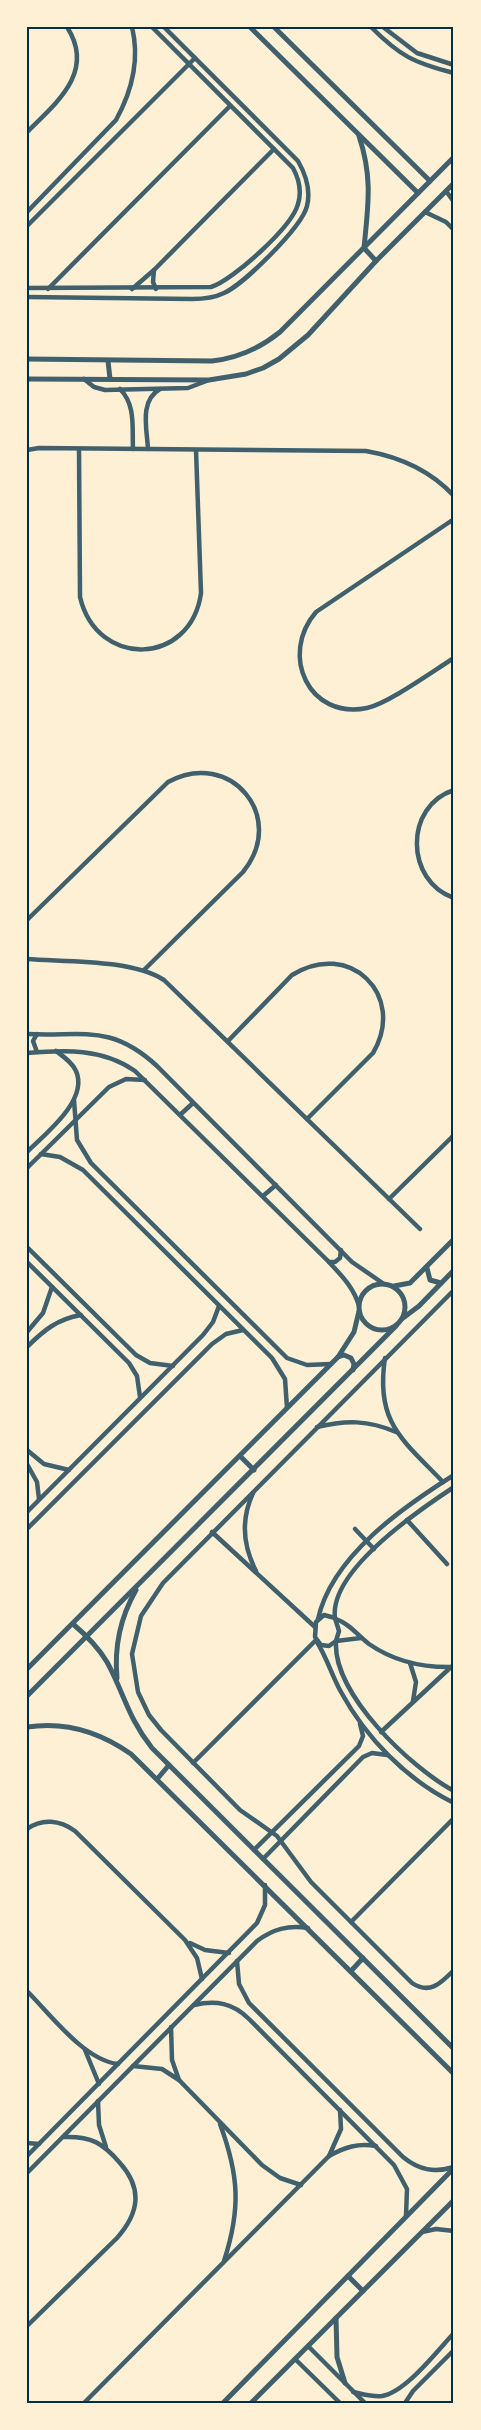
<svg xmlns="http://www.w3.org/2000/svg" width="481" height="2430" viewBox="0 0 481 2430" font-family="Mulish,sans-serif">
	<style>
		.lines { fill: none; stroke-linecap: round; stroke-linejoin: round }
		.minor { stroke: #3f606c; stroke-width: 4.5 }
		.tertiary { stroke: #3f606c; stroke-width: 5 }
		.neatline { fill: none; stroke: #003049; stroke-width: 2 }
	</style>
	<rect width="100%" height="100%" fill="#fdf0d5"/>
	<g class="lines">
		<!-- minor -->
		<g class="minor">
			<path d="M371 27C400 56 414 63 454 73"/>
			<path d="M383 27 417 53 454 65"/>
			<path d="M27 132C56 103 96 72 67 27"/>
			<path d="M446 191 454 202"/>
			<path d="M27 212 116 120C132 91 140 60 132 27"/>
			<path d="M425 212 446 222 454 230"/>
			<path d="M27 226 195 58"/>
			<path d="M154 270 153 282 156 289"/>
			<path d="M27 288 211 287C233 280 292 227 298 204 302 191 299 179 293 168L152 27"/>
			<path d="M48 289 230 106"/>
			<path d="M132 289 154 270 274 149"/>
			<path d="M27 297 192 299C203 299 214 298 224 293 244 284 302 227 307 206 311 190 306 175 298 161L164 27"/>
			<path d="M84 379 94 387 105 390 188 388 209 380"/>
			<path d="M120 389C136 405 132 428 133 449"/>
			<path d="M79 449 80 597C97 669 191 666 201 593L196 450"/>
			<path d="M148 449C147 429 139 401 160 389"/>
			<path d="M27 450 39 448 366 451C400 457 431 471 454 496"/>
			<path d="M454 519 316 612C279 655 309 720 367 708 389 703 433 671 454 658"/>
			<path d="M454 790C404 806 405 881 454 898"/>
			<path d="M27 920 168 782C230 748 288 817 243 872L144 970"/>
			<path d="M27 959C66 962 131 959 164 980L420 1229"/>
			<path d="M27 1034C83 1037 110 1023 157 1066L352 1262 384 1284"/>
			<path d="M228 1041 292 975C349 939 407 995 373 1053L307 1119"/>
			<path d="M37 1052 33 1041 37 1034"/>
			<path d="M27 1053C65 1050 102 1048 135 1071L329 1262C342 1276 354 1288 359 1306"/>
			<path d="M74 1100 77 1140 91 1163 287 1358 307 1365 331 1364"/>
			<path d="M181 1114 193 1103"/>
			<path d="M27 1152C45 1134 89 1100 76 1071 73 1063 64 1057 56 1051"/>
			<path d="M41 1154 60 1157 83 1170 272 1358 285 1379 287 1408"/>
			<path d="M27 1168 109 1087 126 1079 145 1080"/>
			<path d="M263 1196 276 1185"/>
			<path d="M389 1199 454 1135"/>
			<path d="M27 1247 136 1355 150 1363 173 1366"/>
			<path d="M27 1262 129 1363 137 1376 140 1397"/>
			<path d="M329 1262H335L340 1258 341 1250"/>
			<path d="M454 1290 163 1583 141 1616 132 1654 138 1692 149 1715 161 1730 240 1810 277 1836 311 1882 412 1983C430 1995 441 1983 454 1970"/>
			<path d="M27 1332 43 1313 52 1287"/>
			<path d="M27 1347C43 1331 57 1319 81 1315"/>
			<path d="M385 1358C375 1423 403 1440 443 1482"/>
			<path d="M317 1427C346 1420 368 1420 396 1432"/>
			<path d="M27 1450 44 1464 69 1470"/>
			<path d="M27 1464 37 1482 39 1499"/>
			<path d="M253 1493C241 1519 243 1546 256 1571"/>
			<path d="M27 1512 203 1335 213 1322 219 1306"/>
			<path d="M407 1520 447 1564"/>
			<path d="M27 1529 212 1344 226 1334 243 1330"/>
			<path d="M355 1529 374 1549"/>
			<path d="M212 1532 315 1627"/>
			<path d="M324 1615 335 1618 339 1631 336 1641 329 1646 321 1645 315 1637 316 1622Z"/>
			<path d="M335 1618C329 1571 419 1510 454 1487"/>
			<path d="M318 1619C332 1556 403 1507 454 1475"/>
			<path d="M336 1619C350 1624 357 1635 369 1644 395 1662 423 1668 454 1667"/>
			<path d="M336 1641 361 1638"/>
			<path d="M317 1642C327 1658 332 1676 341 1692 366 1738 407 1780 454 1803"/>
			<path d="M336 1642C333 1694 411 1768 454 1791"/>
			<path d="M410 1663 416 1682 413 1701"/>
			<path d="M381 1732 451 1667"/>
			<path d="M193 1763 316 1640"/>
			<path d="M27 1829C42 1818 60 1820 75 1831L185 1940 197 1958 202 1979"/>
			<path d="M254 1850 359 1746 363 1736 360 1724"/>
			<path d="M263 1859 363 1757 372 1753 387 1755"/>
			<path d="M351 1922 454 1818"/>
			<path d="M190 1943 205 1950 229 1953"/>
			<path d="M237 1961 239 1984 249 2003 403 2157C419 2170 434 2173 454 2167"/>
			<path d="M27 1991C51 2015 84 2060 118 2064"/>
			<path d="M194 2005C216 2000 233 2003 249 2019L394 2165 407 2189 406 2216"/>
			<path d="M171 2027 172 2060 179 2080"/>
			<path d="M85 2050 99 2084"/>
			<path d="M133 2066 162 2069 179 2080 262 2165 280 2178 301 2185"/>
			<path d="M98 2101 99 2125 106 2147"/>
			<path d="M220 2124C239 2175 241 2209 224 2261"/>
			<path d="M27 2143 39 2144"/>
			<path d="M27 2156 257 1923 265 1905V1885"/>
			<path d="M329 2156 341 2129 340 2110"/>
			<path d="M27 2173 257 1941C273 1929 288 1925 308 1928"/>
			<path d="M422 2232 436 2229 454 2231"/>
			<path d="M27 2326 117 2238C139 2213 143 2189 120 2163 103 2143 91 2136 64 2137"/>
			<path d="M308 2346 365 2403"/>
			<path d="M295 2359 340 2403"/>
			<path d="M353 2392C363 2394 372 2397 382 2396 406 2392 437 2351 454 2333"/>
			<path d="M84 2403 329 2156C345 2147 358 2143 376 2146"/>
			<path d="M405 2403 413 2391 454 2350"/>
		</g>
		<!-- tertiary -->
		<g class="tertiary">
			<path d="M250 27 418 193"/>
			<path d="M274 27 430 181"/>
			<path d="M359 136C373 178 368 206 364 248L376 261"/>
			<path d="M27 359 212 361C238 358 259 349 280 332L454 157"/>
			<path d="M108 361 110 379"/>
			<path d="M27 379 209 380 246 374 263 368 279 359 308 335 376 261 454 183"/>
			<path d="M427 1268 430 1280 441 1283"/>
			<circle cx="382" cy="1307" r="23"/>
			<path d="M394 1286 410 1283 454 1239"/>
			<path d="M403 1318 419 1306 454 1270"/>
			<path d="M338 1357 344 1355 351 1358 354 1364 353 1370"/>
			<path d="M240 1456 254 1470"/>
			<path d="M73 1624C86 1635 98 1647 107 1662 124 1693 128 1718 152 1748L454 2049"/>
			<path d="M27 1669 338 1357 354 1332 359 1311"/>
			<path d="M117 1678C114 1646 120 1618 136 1590"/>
			<path d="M27 1696 396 1326"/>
			<path d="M27 1727C66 1721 100 1732 131 1754L454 2074"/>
			<path d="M158 1778 169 1765"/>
			<path d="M351 1971 363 1958"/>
			<path d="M348 2276 363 2291"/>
			<path d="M336 2318 337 2357 345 2383"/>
			<path d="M223 2403 454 2168"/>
			<path d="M251 2403 454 2200"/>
		</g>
	</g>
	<!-- border -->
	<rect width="481" height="2430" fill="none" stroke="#fdf0d5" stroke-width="57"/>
	<rect x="28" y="28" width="424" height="2374" class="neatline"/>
</svg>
